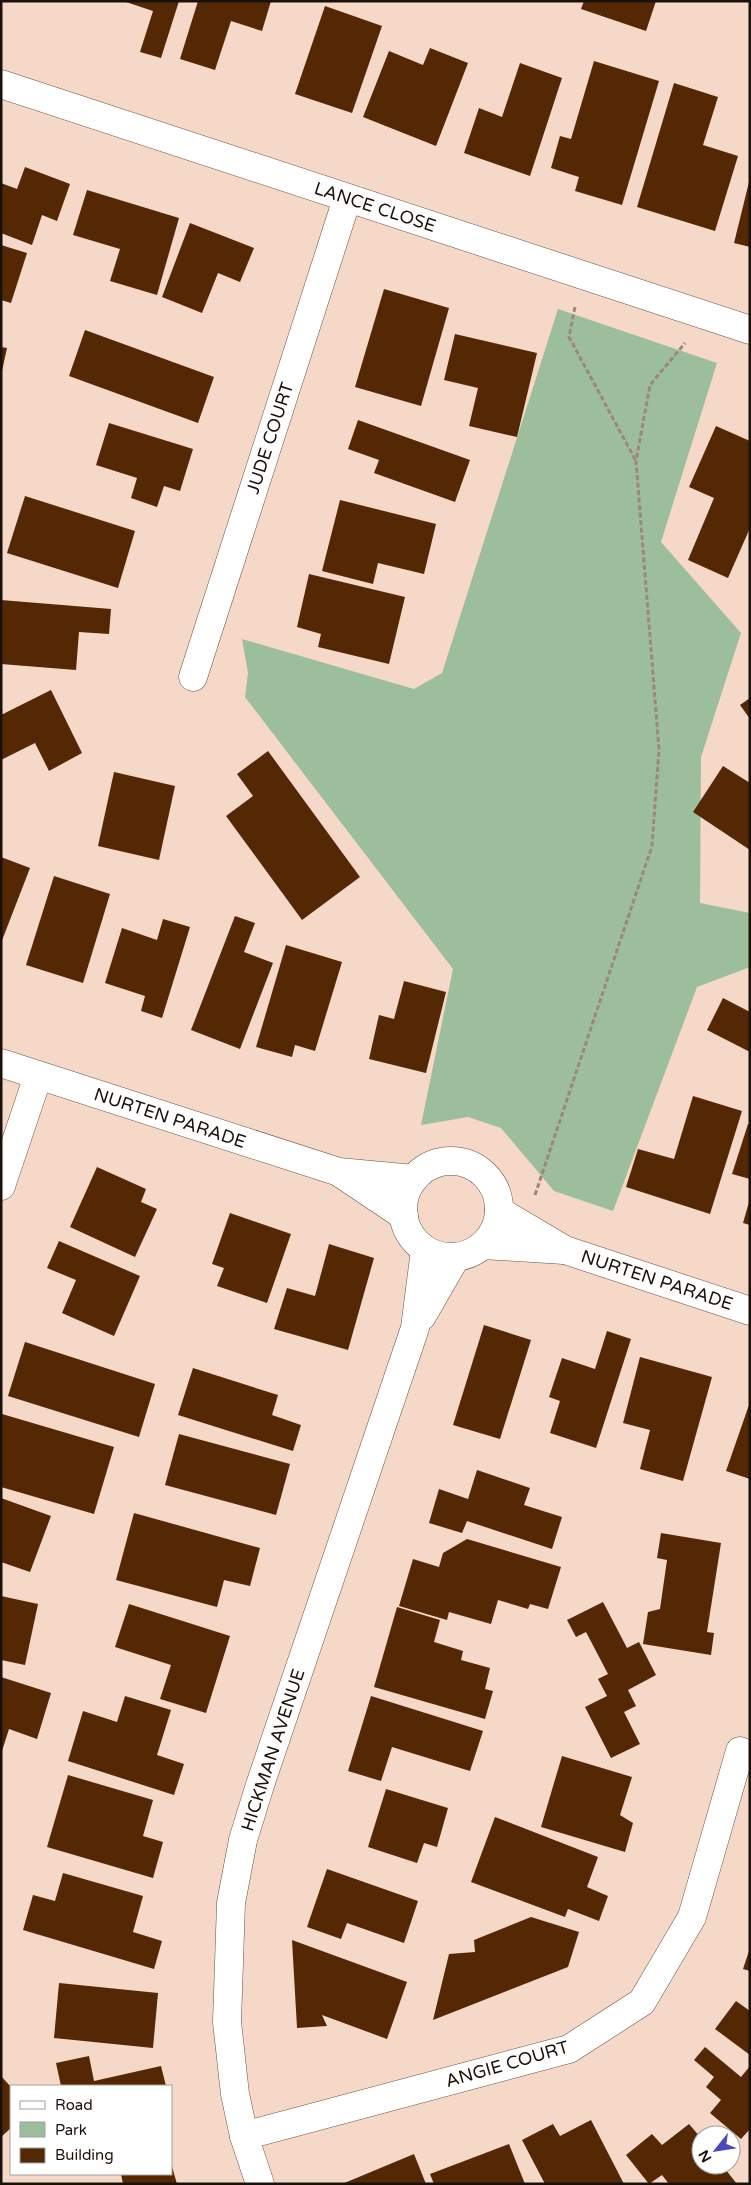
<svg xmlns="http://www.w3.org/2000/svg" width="751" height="2185" viewBox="0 0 751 2185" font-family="'Varela Round',sans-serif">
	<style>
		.green { fill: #9dbe9c }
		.building { fill: #552805 }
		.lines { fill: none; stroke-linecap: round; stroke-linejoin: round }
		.minor-casing { stroke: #695142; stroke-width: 29 }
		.tertiary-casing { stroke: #695142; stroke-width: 29 }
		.path { stroke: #9c877a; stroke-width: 3; stroke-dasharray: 5 2.5; stroke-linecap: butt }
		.minor { stroke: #fff; stroke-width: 28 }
		.tertiary { stroke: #fff; stroke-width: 28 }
		.labels { text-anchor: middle; stroke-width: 5; stroke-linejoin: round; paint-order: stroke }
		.street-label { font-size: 18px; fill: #1b110b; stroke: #fff }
	</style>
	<rect width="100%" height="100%" fill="#f5d8c7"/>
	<!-- green -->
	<path class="green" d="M558 309 717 363 661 542 741 633 701 757 700 903 750 913V967L697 987 613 1211 554 1191 501 1128 468 1117 421 1125 453 969 245 697 248 673 242 639 414 689 442 673Z"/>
	<!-- building -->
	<g class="building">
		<path d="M179 1 161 58 140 52 153 11 123 1Z"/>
		<path d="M198 1H271L262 31 231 21 215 70 180 59Z"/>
		<path d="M584 1H656L646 31 581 9Z"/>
		<path d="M325 6 382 26 352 113 295 94Z"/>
		<path d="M430 48 468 63 436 146 363 117 389 51 423 65Z"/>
		<path d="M594 61 659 81 622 205 575 191 579 177 551 168 560 136 571 139Z"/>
		<path d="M520 63 562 78 530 176 464 153 479 108 502 117Z"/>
		<path d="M674 83 718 97 703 145 738 156 715 231 637 207Z"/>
		<path d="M25 167 70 184 57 221 42 215 32 245 1 233V183L17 189Z"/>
		<path d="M750 178V247L734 243Z"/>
		<path d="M87 190 179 218 157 295 110 281 120 249 73 235Z"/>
		<path d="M190 223 254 248 240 282 218 273 202 313 162 297Z"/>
		<path d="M1 245 27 253 11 303 1 300Z"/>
		<path d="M384 289 449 308 421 406 355 387Z"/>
		<path d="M85 330 214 377 198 423 69 376Z"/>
		<path d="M455 334 537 353 517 437 469 426 478 388 444 380Z"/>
		<path d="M1 347 7 348 2 371H1Z"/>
		<path d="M358 420 470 460 455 502 374 473 379 460 348 449Z"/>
		<path d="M109 423 193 449 180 491 164 486 157 507 131 498 137 478 96 465Z"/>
		<path d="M716 426 750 441V528L728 578 688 560 714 498 689 487Z"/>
		<path d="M25 496 135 531 118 588 7 553Z"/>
		<path d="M340 500 436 524 424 574 378 563 373 584 322 571Z"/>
		<path d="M309 574 405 597 389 664 318 647 321 634 297 627Z"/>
		<path d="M1 600 111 609 109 634 79 632 76 670 1 664Z"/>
		<path d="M51 690 82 753 49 771 35 743 1 760V715Z"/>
		<path d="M750 698V719L740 705Z"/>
		<path d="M268 751 360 877 302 920 226 816 253 796 237 774Z"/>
		<path d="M723 766 750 783V850L693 812Z"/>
		<path d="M114 772 175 786 159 860 98 846Z"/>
		<path d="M1 857 30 868 1 943Z"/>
		<path d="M54 876 110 894 83 983 26 965Z"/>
		<path d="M235 916 255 923 244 952 273 963 240 1049 191 1030Z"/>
		<path d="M163 919 190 927 162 1018 141 1011 145 996 105 983 122 928 157 940Z"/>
		<path d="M286 945 342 962 315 1051 295 1045 292 1057 256 1047Z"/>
		<path d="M404 981 446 992 426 1073 369 1059 379 1015 394 1019Z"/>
		<path d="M723 998 750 1012V1052L707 1030Z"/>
		<path d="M693 1096 742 1111 710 1214 626 1187 638 1149 674 1159Z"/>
		<path d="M748 1124 750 1125V1179L732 1174Z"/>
		<path d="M97 1167 146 1189 141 1202 157 1209 135 1257 70 1227Z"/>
		<path d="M749 1202H750V1225L743 1223Z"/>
		<path d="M230 1213 291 1234 267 1303 217 1286 224 1268 212 1264Z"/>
		<path d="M59 1241 140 1276 114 1336 62 1313 76 1280 47 1268Z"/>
		<path d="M329 1244 374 1258 348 1350 274 1329 287 1288 315 1296Z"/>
		<path d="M484 1325 531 1340 500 1439 453 1425Z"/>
		<path d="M607 1331 631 1339 596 1448 550 1433 560 1401 549 1397 562 1358 595 1369Z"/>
		<path d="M25 1342 155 1384 139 1437 8 1396Z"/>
		<path d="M640 1357 712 1377 683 1481 640 1469 650 1430 623 1423Z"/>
		<path d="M193 1368 278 1395 272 1415 301 1425 293 1451 178 1415Z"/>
		<path d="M750 1402V1479L726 1471Z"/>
		<path d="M2 1414 114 1447 94 1514 1 1487Z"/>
		<path d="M179 1434 290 1464 276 1515 165 1485Z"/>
		<path d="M477 1470 530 1488 524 1505 562 1517 552 1549 467 1521 462 1533 429 1523 439 1489 468 1499Z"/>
		<path d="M1 1498 51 1516 30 1572 1 1562Z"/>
		<path d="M134 1513 260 1548 250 1586 224 1580 217 1607 116 1580Z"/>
		<path d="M661 1533 721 1543 707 1632 714 1633 711 1655 643 1644 648 1612 660 1609 667 1560 657 1558Z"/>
		<path d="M467 1539 561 1567 548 1609 530 1604 528 1609 498 1600 491 1624 449 1612 447 1620 399 1606 413 1559 439 1567 443 1553Z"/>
		<path d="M1 1596 38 1604 25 1665 1 1660Z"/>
		<path d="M603 1602 627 1648 639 1642 656 1675 628 1690 636 1706 624 1712 640 1744 611 1758 585 1707 607 1696 598 1679 608 1674 586 1632 576 1637 567 1620Z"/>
		<path d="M129 1604 230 1636 206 1713 160 1699 171 1665 115 1647Z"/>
		<path d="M397 1607 440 1620 434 1642 463 1651 461 1660 490 1668 485 1689 493 1691 485 1719 374 1687Z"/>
		<path d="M1 1677 51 1693 37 1739 9 1729 2 1751Z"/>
		<path d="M125 1696 171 1710 157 1755 184 1764 174 1795 68 1761 83 1711 117 1722Z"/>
		<path d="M371 1696 483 1731 470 1771 392 1747 381 1781 348 1771Z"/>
		<path d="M562 1756 632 1777 620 1815 633 1823 625 1852 541 1827Z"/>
		<path d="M68 1775 153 1800 143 1836 163 1842 153 1878 47 1847Z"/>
		<path d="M386 1789 448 1808 437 1847 424 1843 417 1863 368 1847Z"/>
		<path d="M495 1817 598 1857 587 1887 608 1896 599 1921 568 1909 565 1917 471 1882Z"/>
		<path d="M327 1869 418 1901 404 1943 347 1923 341 1939 307 1927Z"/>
		<path d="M63 1873 143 1896 133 1932 162 1941 154 1969 23 1930 33 1895 55 1901Z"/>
		<path d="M531 1917 579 1932 568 1967 433 2020 449 1954 475 1952 474 1940Z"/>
		<path d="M292 1940 407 1982 387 2039 322 2015 327 2026 297 2028Z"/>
		<path d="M749 1951H750V1971L743 1969Z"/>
		<path d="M59 1983 158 1993 153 2048 54 2038Z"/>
		<path d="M736 2001 750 2011V2055L715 2029Z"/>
		<path d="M705 2047 741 2077 750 2066V2129L741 2139 710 2113 721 2100 706 2087 714 2077 694 2060Z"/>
		<path d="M89 2056 94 2081 161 2066 166 2086H61L56 2063Z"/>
		<path d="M1 2076 11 2087V2128L1 2137Z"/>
		<path d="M591 2120 624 2184H545L522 2140 553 2124 560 2136Z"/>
		<path d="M689 2124 701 2138V2165H722L737 2184H669L662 2175 649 2184 626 2155 652 2134 662 2145Z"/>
		<path d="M509 2144 525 2184H434L430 2174Z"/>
		<path d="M414 2154 426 2184H342Z"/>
		<path d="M171 2163 177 2184H123L121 2174H171Z"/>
	</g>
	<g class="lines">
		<defs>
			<g id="minor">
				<path d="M1 84 750 330"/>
				<path d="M193 677 347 199"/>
				<path d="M1 1186 38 1076"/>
				<path d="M422 1316 456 1257"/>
				<path d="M244 2136 569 2049 642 2002 692 1917 740 1751"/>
				<path d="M260 2184 244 2136 235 2094 227 2022 231 1903 243 1840 260 1785 415 1328 425 1250"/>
			</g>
			<g id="tertiary">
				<path d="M1 1063 339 1172 414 1179"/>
				<circle cx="451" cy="1209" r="48"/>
				<path d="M340 1173 404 1216"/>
				<path d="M499 1211 565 1250 750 1311"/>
				<path d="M483 1245 564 1250"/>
			</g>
		</defs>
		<!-- minor casing -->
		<use href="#minor" class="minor-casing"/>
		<!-- tertiary casing -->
		<use href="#tertiary" class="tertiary-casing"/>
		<!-- path -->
		<g class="path">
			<path d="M575 307 569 337 636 461"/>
			<path d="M535 1195 652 846 659 750 636 461 650 385 685 343"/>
		</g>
		<!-- minor -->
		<use href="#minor" class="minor"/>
		<!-- tertiary -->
		<use href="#tertiary" class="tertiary"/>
	</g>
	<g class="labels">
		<!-- street labels -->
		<g class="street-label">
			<text transform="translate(375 207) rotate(18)" y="6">LANCE CLOSE</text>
			<text transform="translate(270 438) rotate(-72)" y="6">JUDE COURT</text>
			<text transform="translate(170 1118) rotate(18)" y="6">NURTEN PARADE</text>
			<text transform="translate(657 1280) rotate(18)" y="6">NURTEN PARADE</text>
			<text transform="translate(273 1750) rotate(-72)" y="6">HICKMAN AVENUE</text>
			<text transform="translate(507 2064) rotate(-16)" y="6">ANGIE COURT</text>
		</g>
	</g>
	<!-- border -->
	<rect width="751" height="2185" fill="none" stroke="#1b110b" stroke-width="5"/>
	<!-- legend -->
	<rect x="10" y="2085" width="162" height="90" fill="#ffffff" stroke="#a4a09d"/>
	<rect x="20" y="2101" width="25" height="8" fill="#ffffff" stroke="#a4a09d"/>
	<text x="55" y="2110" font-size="15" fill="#1b110b">Road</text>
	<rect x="20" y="2122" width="25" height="15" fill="#9dbe9c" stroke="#a4a09d"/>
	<text x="55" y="2135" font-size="15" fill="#1b110b">Park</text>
	<rect x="20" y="2148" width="25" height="15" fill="#552805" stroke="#a4a09d"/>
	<text x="55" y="2160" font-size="15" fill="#1b110b">Building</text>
	<!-- north arrow -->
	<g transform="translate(716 2150) rotate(240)"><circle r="24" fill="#ffffff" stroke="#a4a09d"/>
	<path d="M0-4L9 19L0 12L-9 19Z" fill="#4949bf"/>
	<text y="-8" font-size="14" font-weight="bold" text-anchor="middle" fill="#1b110b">N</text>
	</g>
</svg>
